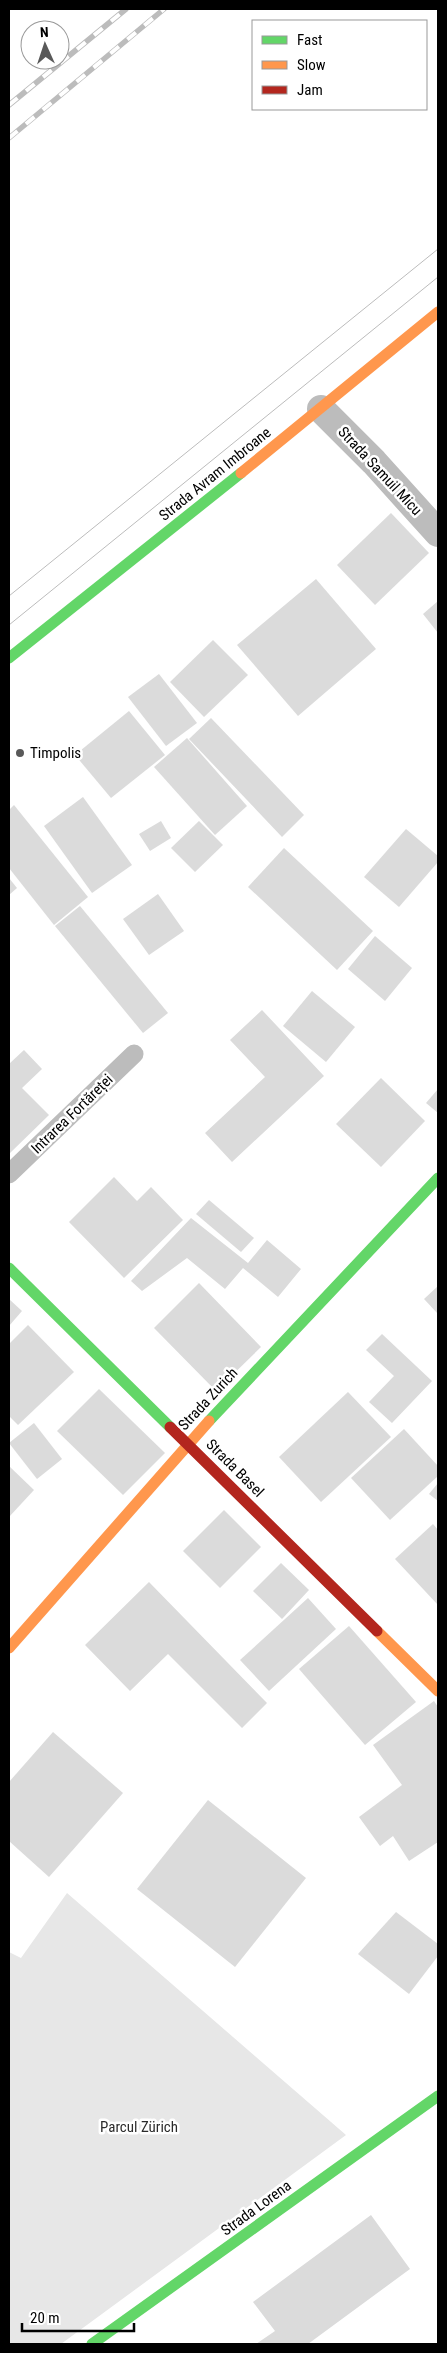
<svg xmlns="http://www.w3.org/2000/svg" width="447" height="2353" viewBox="0 0 447 2353" font-family="'Roboto Condensed',sans-serif">
	<style>
		.green { fill: #e7e7e7 }
		.building { fill: #dbdbdb }
		.lines { fill: none; stroke-linecap: round; stroke-linejoin: round }
		.lane { stroke: #bcbcbc; stroke-width: 19 }
		.street { stroke: #bcbcbc; stroke-width: 28 }
		.fast { stroke: #63d668; stroke-width: 11 }
		.slow { stroke: #ff974d; stroke-width: 11 }
		.jam { stroke: #b3261e; stroke-width: 11 }
		.tram { stroke: #bcbcbc; stroke-width: 1 }
		.rail-casing { stroke: #bcbcbc; stroke-width: 5.5 }
		.rail { stroke: #fff; stroke-width: 4; stroke-dasharray: 11; stroke-linecap: butt }
		.poi-dot { fill: #595959; stroke: #fff; stroke-width: 2 }
		.labels { text-anchor: middle; stroke-width: 5; stroke-linejoin: round; paint-order: stroke }
		.street-label { font-size: 15px; fill: #000; stroke: #fff }
		.poi-label { font-size: 15px; fill: #000; stroke: #fff; text-anchor: start }
		.park-label { font-size: 15px; fill: #2b2b2b; stroke: #fff }
	</style>
	<rect width="100%" height="100%" fill="#fff"/>
	<!-- green -->
	<path class="green" d="M67 1893 346 2135 61 2344H9V1952L21 1958Z"/>
	<!-- building -->
	<g class="building">
		<path d="M391 513 429 553 375 605 337 565Z"/>
		<path d="M316 579 376 649 298 716 237 645Z"/>
		<path d="M438 601V633L423 614Z"/>
		<path d="M213 640 248 675 204 717 170 682Z"/>
		<path d="M159 674 197 723 166 746 128 697Z"/>
		<path d="M129 711 165 755 111 798 75 755Z"/>
		<path d="M211 718 304 815 282 837 189 739Z"/>
		<path d="M187 738 247 806 215 835 154 767Z"/>
		<path d="M83 797 132 865 92 893 44 826Z"/>
		<path d="M14 805 88 897 54 925 9 868V810Z"/>
		<path d="M161 821 171 838 150 851 139 834Z"/>
		<path d="M199 821 223 845 195 872 171 848Z"/>
		<path d="M406 829 438 856V862L399 907 364 877Z"/>
		<path d="M284 848 373 931 337 970 248 887Z"/>
		<path d="M9 878 17 888 9 895Z"/>
		<path d="M158 894 184 931 149 955 123 919Z"/>
		<path d="M80 906 168 1013 143 1033 55 926Z"/>
		<path d="M375 936 412 968 385 1001 348 969Z"/>
		<path d="M312 991 355 1027 326 1062 283 1026Z"/>
		<path d="M262 1010 324 1076 232 1162 205 1133 265 1077 230 1040Z"/>
		<path d="M24 1050 42 1069 22 1088 49 1115 9 1154V1064Z"/>
		<path d="M381 1078 425 1121 381 1167 336 1124Z"/>
		<path d="M438 1089V1113L426 1103Z"/>
		<path d="M114 1177 137 1201 151 1187 183 1220 124 1278 69 1222Z"/>
		<path d="M209 1200 254 1238 241 1252 196 1214Z"/>
		<path d="M191 1218 248 1263 267 1240 301 1269 278 1297 243 1268 225 1289 187 1258 142 1291 131 1281Z"/>
		<path d="M199 1283 261 1347 216 1391 154 1328Z"/>
		<path d="M438 1286V1314L424 1299Z"/>
		<path d="M9 1299 22 1311 9 1326Z"/>
		<path d="M28 1325 74 1372 18 1425 9 1416V1344Z"/>
		<path d="M382 1334 432 1381 392 1423 369 1402 394 1376 366 1350Z"/>
		<path d="M99 1389 165 1453 123 1495 57 1431Z"/>
		<path d="M348 1392 391 1437 321 1502 279 1457Z"/>
		<path d="M34 1423 62 1459 37 1479 9 1443Z"/>
		<path d="M404 1429 438 1466V1476L390 1520 351 1478Z"/>
		<path d="M9 1466 34 1490 9 1517Z"/>
		<path d="M438 1483V1501L429 1494Z"/>
		<path d="M224 1510 261 1547 220 1588 183 1551Z"/>
		<path d="M433 1524 438 1530V1605L395 1559Z"/>
		<path d="M281 1563 309 1590 282 1619 253 1591Z"/>
		<path d="M149 1582 267 1703 242 1728 168 1654 130 1691 85 1645Z"/>
		<path d="M308 1598 336 1629 269 1691 240 1660Z"/>
		<path d="M349 1626 416 1702 365 1745 299 1669Z"/>
		<path d="M434 1701 438 1707V1842L409 1861 393 1836 380 1846 359 1817 402 1785 373 1745Z"/>
		<path d="M53 1732 123 1793 49 1877 9 1841V1782Z"/>
		<path d="M208 1800 306 1878 235 1967 137 1889Z"/>
		<path d="M396 1912 438 1944V1956L409 1994 358 1954Z"/>
		<path d="M371 2215 410 2269 308 2344H256L275 2331 253 2302Z"/>
	</g>
	<g class="lines">
		<!-- lane -->
		<path class="lane" d="M9 1174 134 1054"/>
		<!-- street -->
		<path class="street" d="M321 409 374 462 438 533"/>
		<!-- fast -->
		<g class="fast">
			<path d="M9 658 241 473"/>
			<path d="M9 1268 170 1427"/>
			<path d="M209 1421 438 1178"/>
			<path d="M92 2344 438 2096"/>
		</g>
		<!-- slow -->
		<g class="slow">
			<path d="M241 473 438 312"/>
			<path d="M377 1631 438 1691"/>
			<path d="M9 1648 209 1421"/>
		</g>
		<!-- jam -->
		<path class="jam" d="M170 1427 377 1631"/>
		<!-- tram -->
		<g class="tram">
			<path d="M9 596 438 249"/>
			<path d="M9 625 438 277"/>
		</g>
		<defs>
			<g id="rail">
				<path d="M9 105 126 9"/>
				<path d="M9 138 164 9"/>
			</g>
		</defs>
		<!-- rail casing -->
		<use href="#rail" class="rail-casing"/>
		<!-- rail -->
		<use href="#rail" class="rail"/>
	</g>
	<!-- markers -->
	<circle class="poi-dot" cx="20" cy="753" r="5"/>
	<g class="labels">
		<!-- street labels -->
		<g class="street-label">
			<text transform="translate(380 471) rotate(47)" y="5">Strada Samuil Micu</text>
			<text transform="translate(215 474) rotate(-39)" y="5">Strada Avram Imbroane</text>
			<text transform="translate(72 1114) rotate(-44)" y="5">Intrarea Fortăreței</text>
			<text transform="translate(208 1399) rotate(-47)" y="5">Strada Zurich</text>
			<text transform="translate(235 1468) rotate(45)" y="5">Strada Basel</text>
			<text transform="translate(256 2208) rotate(-36)" y="5">Strada Lorena</text>
		</g>
		<!-- poi labels -->
		<g class="poi-label">
			<text x="30" y="758">Timpolis</text>
		</g>
		<!-- park labels -->
		<g class="park-label">
			<text x="139" y="2132">Parcul Zürich</text>
		</g>
	</g>
	<!-- border -->
	<rect width="447" height="2353" fill="none" stroke="#000000" stroke-width="20"/>
	<!-- legend -->
	<rect x="252" y="20" width="175" height="90" fill="#ffffff" stroke="#999999"/>
	<rect x="262" y="36" width="25" height="8" fill="#63d668" stroke="#999999"/>
	<text x="297" y="45" font-size="15" fill="#000000">Fast</text>
	<rect x="262" y="61" width="25" height="8" fill="#ff974d" stroke="#999999"/>
	<text x="297" y="70" font-size="15" fill="#000000">Slow</text>
	<rect x="262" y="86" width="25" height="8" fill="#b3261e" stroke="#999999"/>
	<text x="297" y="95" font-size="15" fill="#000000">Jam</text>
	<!-- north arrow -->
	<g transform="translate(45 45) rotate(357)"><circle r="24" fill="#ffffff" stroke="#999999"/>
	<path d="M0-4L9 19L0 12L-9 19Z" fill="#595959"/>
	<text y="-8" font-size="14" font-weight="bold" text-anchor="middle" fill="#000000">N</text>
	</g>
	<!-- scale -->
	<path d="M22 2323v8h112v-8" fill="none" stroke="#000000" stroke-width="2.5"/>
	<text x="30" y="2323" font-size="15" fill="#000000" stroke="#ffffff" stroke-width="4" paint-order="stroke">20 m</text>
</svg>
